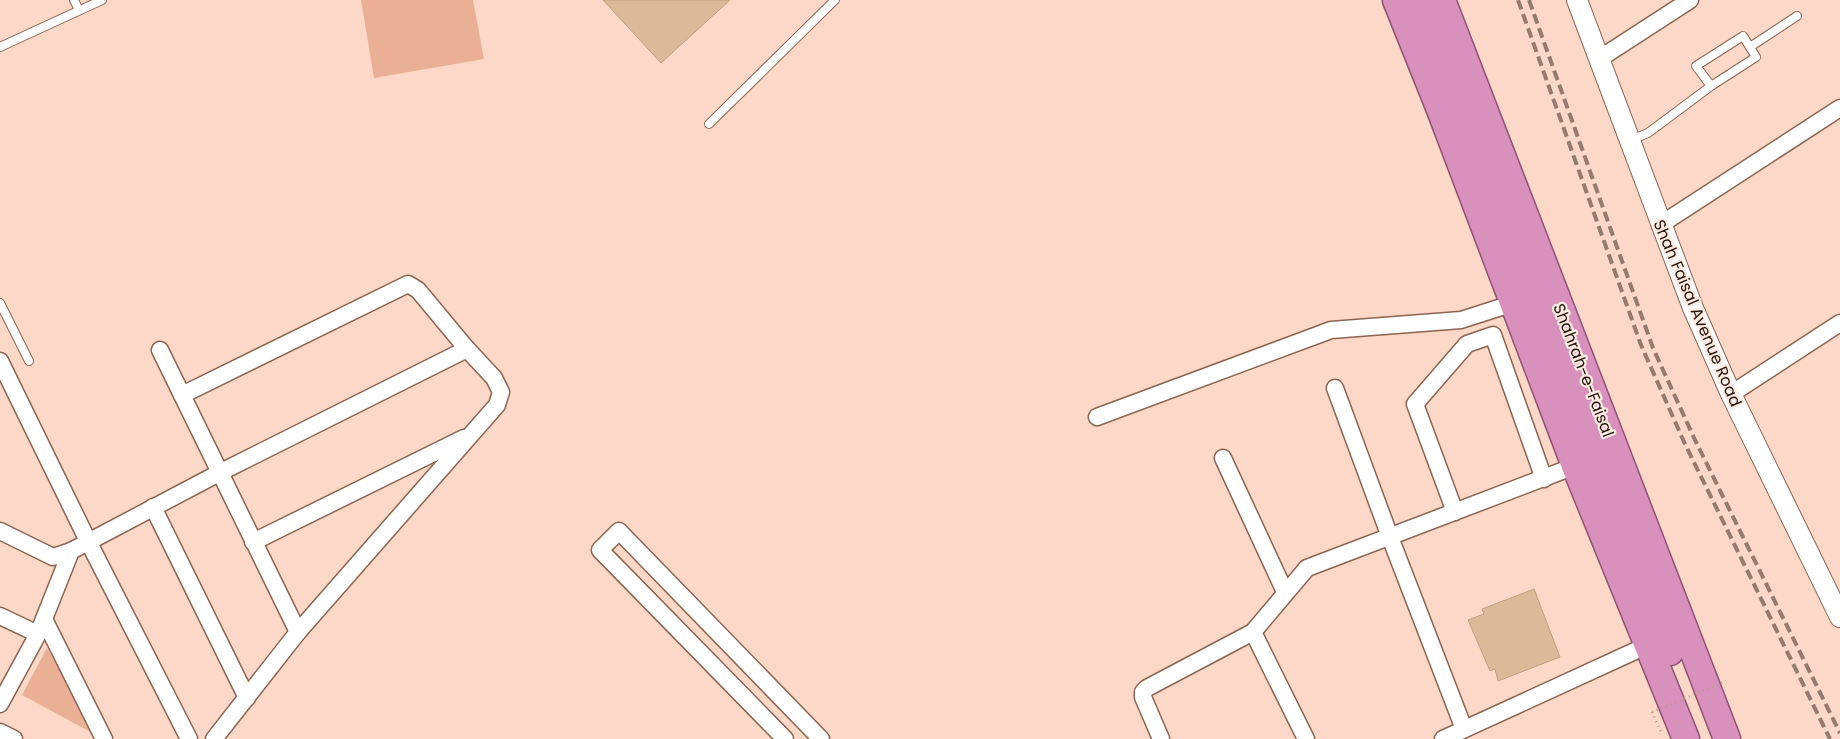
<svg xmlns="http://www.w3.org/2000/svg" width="1840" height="739" viewBox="0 0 1840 739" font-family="Poppins,sans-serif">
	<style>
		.green { fill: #eab096 }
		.building { fill: #dcb999; stroke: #c19f7f }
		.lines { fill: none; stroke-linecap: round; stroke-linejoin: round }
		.service-casing { stroke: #8c6452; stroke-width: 10 }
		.minor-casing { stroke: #8c6452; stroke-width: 19 }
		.tertiary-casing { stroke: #8c6452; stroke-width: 22 }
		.trunk-casing { stroke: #925273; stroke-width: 29 }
		.path { stroke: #ba9b8e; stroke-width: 2.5; stroke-dasharray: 1 4; stroke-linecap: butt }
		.service { stroke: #fff; stroke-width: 8 }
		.minor { stroke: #fff; stroke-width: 16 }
		.tertiary { stroke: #fff; stroke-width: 20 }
		.trunk { stroke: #d890bc; stroke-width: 26 }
		.rail { stroke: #957a6e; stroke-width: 4; stroke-dasharray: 10 5; stroke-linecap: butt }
		.path-bridge { stroke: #ba9b8e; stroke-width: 2.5; stroke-dasharray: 1 4; stroke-linecap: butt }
		.labels { text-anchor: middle; stroke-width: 4.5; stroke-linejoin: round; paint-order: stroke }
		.street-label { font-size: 16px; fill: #21110a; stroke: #fdeae1 }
	</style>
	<rect width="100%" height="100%" fill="#fdd8c8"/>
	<!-- green -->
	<g class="green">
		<path d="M361 0H473L484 59 374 78Z"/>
		<path d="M47 648 98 736 22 695Z"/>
	</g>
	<!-- building -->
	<g class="building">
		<path d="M603 0H730L661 63Z"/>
		<path d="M1534 589 1560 657 1498 681 1495 669 1490 671 1468 620 1484 614 1482 609Z"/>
	</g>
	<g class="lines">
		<defs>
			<g id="service">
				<path d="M74 0 79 10"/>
				<path d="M0 47 102 0"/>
				<path d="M1750 47 1797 16"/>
				<path d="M709 124 835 0"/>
				<path d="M1631 140 1648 133 1711 86 1756 57 1743 36 1696 66 1711 86"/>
				<path d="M0 303 29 361"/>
			</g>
			<g id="minor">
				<path d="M1599 59 1690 0"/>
				<path d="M1660 225 1840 108"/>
				<path d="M160 350 298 632 214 739"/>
				<path d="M0 361 88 541 189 739"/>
				<path d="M1335 388 1390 537 1464 729"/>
				<path d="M1731 394 1840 323"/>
				<path d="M182 395 408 284 418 290 467 349 494 378 501 392 497 405 298 632"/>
				<path d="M1097 417 1331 330 1461 320 1514 303"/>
				<path d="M1223 458 1285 592"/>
				<path d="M153 507 247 698"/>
				<path d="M1455 512 1415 404 1467 344 1493 335 1544 479"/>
				<path d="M0 531 53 557 71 551"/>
				<path d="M253 542 464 438"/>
				<path d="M0 616 38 634"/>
				<path d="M44 619 104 739"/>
				<path d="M1253 632 1306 739"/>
				<path d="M0 704 38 634 71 551 219 473 467 349"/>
				<path d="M0 732 14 739"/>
				<path d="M785 739 600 550 619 531 821 739"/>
				<path d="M1161 739 1143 697V692L1147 688 1253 632 1307 568 1575 466"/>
				<path d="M1443 739 1648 645"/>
			</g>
			<path id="tertiary" d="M1577 0 1693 308 1731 394 1840 617"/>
			<g id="trunk">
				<path d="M1396 0 1439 107 1575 466 1686 739"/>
				<path d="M1420 0 1670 652"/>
				<path d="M1442 0 1727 739"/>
			</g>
		</defs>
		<!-- service casing -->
		<use href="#service" class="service-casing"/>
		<!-- minor casing -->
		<use href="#minor" class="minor-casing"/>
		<!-- tertiary casing -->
		<use href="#tertiary" class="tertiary-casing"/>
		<!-- trunk casing -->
		<use href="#trunk" class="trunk-casing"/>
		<!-- path -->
		<path class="path" d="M1652 712 1661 732"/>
		<!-- service -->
		<use href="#service" class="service"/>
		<!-- minor -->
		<use href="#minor" class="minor"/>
		<!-- tertiary -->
		<use href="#tertiary" class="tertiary"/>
		<!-- trunk -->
		<use href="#trunk" class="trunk"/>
		<!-- rail -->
		<g class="rail">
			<path d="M1518 0 1641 345 1685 444 1830 739"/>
			<path d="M1529 0 1653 348 1695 440 1840 733"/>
		</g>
		<!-- path-bridge -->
		<path class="path-bridge" d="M1652 712 1726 681"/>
	</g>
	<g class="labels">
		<!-- street labels -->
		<g class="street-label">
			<text transform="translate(1698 313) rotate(67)" y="6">Shah Faisal Avenue Road</text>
			<text transform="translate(1584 370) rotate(69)" y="6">Shahrah-e-Faisal</text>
		</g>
	</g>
</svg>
